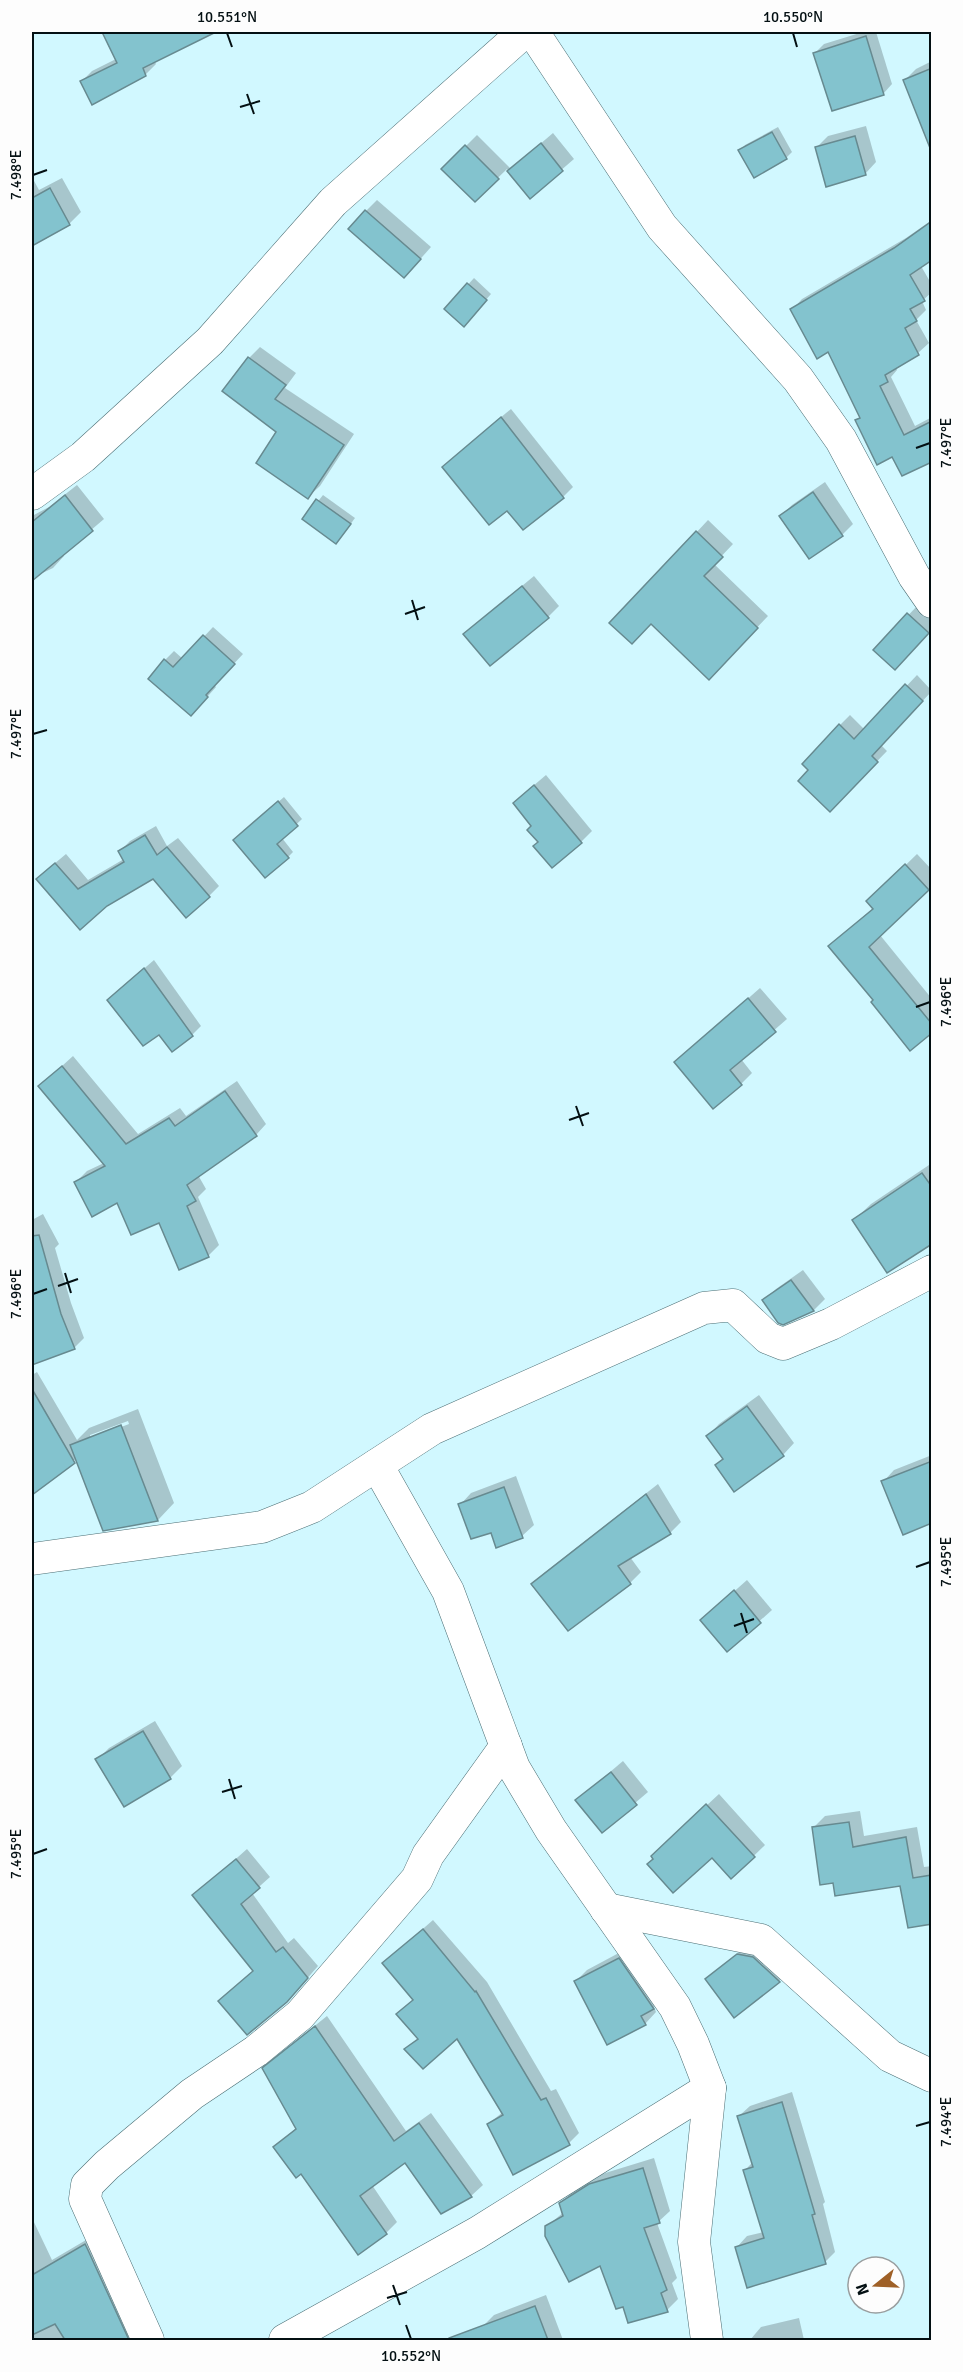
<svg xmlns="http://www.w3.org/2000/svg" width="963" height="2372" viewBox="0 0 963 2372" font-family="Signika,sans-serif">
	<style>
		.shadow { fill: #0003; fill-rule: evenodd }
		.building { fill: #83c3ce; stroke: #678a90; stroke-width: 1.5 }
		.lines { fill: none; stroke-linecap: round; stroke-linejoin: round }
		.minor-casing { stroke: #4b6e74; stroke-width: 33 }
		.minor { stroke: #fff; stroke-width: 32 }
		.ticks { fill: none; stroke: #041013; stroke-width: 2 }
		.neatline { fill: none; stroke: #041013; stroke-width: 2 }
		.ticks-label { font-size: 15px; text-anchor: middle; fill: #041013 }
	</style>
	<rect width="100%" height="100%" fill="#d1f8ff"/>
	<!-- shadow -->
	<g class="shadow">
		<path d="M104 32H179L184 41 155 62 156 64 145 75 81 82 92 71 116 59Z"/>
		<path d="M863 32H876L892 84 883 94 815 53 824 44Z"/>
		<path d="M932 61V130L905 80 916 69Z"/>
		<path d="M866 126 876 162 865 174 816 148 828 136Z"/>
		<path d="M778 127 792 152 786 158 740 151 745 145Z"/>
		<path d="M553 133 574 159 530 197 507 169 475 200 443 169 477 135 511 169Z"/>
		<path d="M62 178 81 212 69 224 32 244V180L33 179 39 190Z"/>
		<path d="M377 200 431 247 415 265 366 211Z"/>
		<path d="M932 220V258L921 266 932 285V292L922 301 926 310 916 320 929 343 918 353 896 366 897 370 891 377 915 426 932 417V458L893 455 857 421 861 416 829 350 792 310 802 299 906 238Z"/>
		<path d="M474 278 491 294 469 319 446 309Z"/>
		<path d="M260 347 296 373 285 388 354 434 320 486 308 497 278 432 249 358Z"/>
		<path d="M511 409 573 487 563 497 470 443Z"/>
		<path d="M825 482 853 524 842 535 781 516 792 505Z"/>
		<path d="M77 485 104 519 63 554 64 556 53 568 32 578V516L49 507Z"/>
		<path d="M323 495 355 518 341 537 304 519Z"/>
		<path d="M708 520 733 544 714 564 768 616 720 666 652 623H612Z"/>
		<path d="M534 576 559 606 548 617 477 623Z"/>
		<path d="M920 603 932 614V630L906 657 875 650Z"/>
		<path d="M213 627 243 654 214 685 216 687 200 705 165 660 174 651 183 659Z"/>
		<path d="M917 675 932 691 881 745 887 751 830 810 810 770 840 725 850 715 865 730Z"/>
		<path d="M546 775 592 831 581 842H539L533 826 526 792Z"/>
		<path d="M284 797 302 819 282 838 293 852 288 857 240 835Z"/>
		<path d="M156 826 167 846 178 838 219 886 209 896 154 877 106 905 81 928 48 869 66 854 88 880 124 859 120 851 130 841Z"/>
		<path d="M917 854 932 870V886L880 935 932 999V1031L875 1000 830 946 874 907 880 890Z"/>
		<path d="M154 960 201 1026 192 1035 159 1033 117 992Z"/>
		<path d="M760 988 787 1019 741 1059 752 1073 741 1084 676 1062Z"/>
		<path d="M73 1056 138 1134 180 1108 186 1116 237 1081 266 1124 256 1135 198 1175 206 1189 198 1197 219 1245 208 1256 160 1221 76 1182 87 1171 104 1163 40 1086Z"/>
		<path d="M932 1163V1242L854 1220 871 1204Z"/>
		<path d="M43 1214 59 1244 55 1248 71 1303 84 1338 74 1348 32 1364V1220Z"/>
		<path d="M803 1270 825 1299 814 1310 783 1323 764 1301 776 1289Z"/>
		<path d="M37 1372 77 1440 89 1428 138 1409 174 1503 158 1520 104 1529 77 1458 44 1484 32 1467V1375ZM128 1421 129 1424 90 1439V1435Z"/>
		<path d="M759 1395 794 1443 783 1455 735 1490 724 1458 708 1436 719 1424Z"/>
		<path d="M932 1455V1521L883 1482 894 1470Z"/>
		<path d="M516 1476 534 1525 522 1536 497 1546 491 1531 460 1505 471 1493Z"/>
		<path d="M658 1484 681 1522 670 1533 630 1557 641 1572 630 1583 569 1629 533 1584 544 1573Z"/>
		<path d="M747 1580 772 1610 727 1650 702 1620Z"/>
		<path d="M155 1721 182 1766 170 1778 124 1805 97 1760 109 1748Z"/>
		<path d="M623 1761 648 1792 602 1831 577 1800Z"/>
		<path d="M719 1794 765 1845 732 1877 712 1855 664 1845Z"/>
		<path d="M860 1811 864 1836 917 1827 924 1867 932 1866V1922L902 1885 835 1881 813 1828 825 1816Z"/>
		<path d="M247 1849 270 1877 252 1893 288 1943 294 1938 318 1966 298 1989 220 2001 254 1970 194 1896Z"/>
		<path d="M433 1920 487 1982 551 2091 556 2089 579 2133 569 2143 514 2173 488 2124 503 2112 457 2036 407 2049 419 2038 414 1999 384 1963Z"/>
		<path d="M750 1943 790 1970 779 1981 707 1979Z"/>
		<path d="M630 1947 664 1997 654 2007 656 2012 645 2024 576 1981 587 1970Z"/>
		<path d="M327 2016 406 2131 431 2113 483 2185 471 2196 405 2161 372 2185 397 2222 386 2233 301 2172 275 2147 296 2128 276 2057Z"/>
		<path d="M792 2092 825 2202 823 2204 835 2252 825 2262 737 2247 747 2236 764 2232 745 2170 753 2162 739 2116 750 2106Z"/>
		<path d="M654 2158 670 2211 657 2223 677 2278 672 2283 678 2299 667 2310 624 2305 601 2264 547 2226 564 2212 561 2203 572 2192 602 2174Z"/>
		<path d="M32 2218 52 2260 98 2233 149 2340H32Z"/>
		<path d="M546 2295 563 2340H465L486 2333 483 2326 494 2315Z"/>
		<path d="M799 2318 804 2340H750L761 2327Z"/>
	</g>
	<!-- building -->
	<g class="building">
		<path d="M102 32H216L143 68 146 76 92 105 80 81 117 63Z"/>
		<path d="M866 36 884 95 832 111 813 53Z"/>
		<path d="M932 68V147L930 148 903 80Z"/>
		<path d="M772 132 787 159 754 178 738 150Z"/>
		<path d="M855 136 866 175 826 187 815 147Z"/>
		<path d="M541 143 563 171 530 199 507 171Z"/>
		<path d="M465 145 499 179 475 202 441 169Z"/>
		<path d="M50 188 70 225 32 246V198Z"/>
		<path d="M365 210 421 259 404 278 348 229Z"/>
		<path d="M932 221V260L910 275 925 301 910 309 917 321 905 328 919 355 885 375 888 382 880 386 904 435 932 421V462L902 476 892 457 877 465 855 420 860 418 828 352 817 359 790 309 894 248Z"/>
		<path d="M467 283 487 300 464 327 444 309Z"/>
		<path d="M248 357 286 385 275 399 344 445 308 499 256 463 276 432 222 391Z"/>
		<path d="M501 417 564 498 523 530 507 511 489 525 442 467Z"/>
		<path d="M813 492 843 536 809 559 779 516Z"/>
		<path d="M65 495 93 531 32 581V522Z"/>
		<path d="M316 499 351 524 336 544 302 519Z"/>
		<path d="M696 531 723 557 704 576 758 628 709 680 651 624 632 644 609 623Z"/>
		<path d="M522 586 549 618 490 666 463 634Z"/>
		<path d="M907 613 929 633 895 670 873 650Z"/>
		<path d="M203 635 235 664 206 695 208 697 191 716 148 679 164 659 173 667Z"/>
		<path d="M905 684 923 701 872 756 878 762 830 812 798 781 808 770 802 764 839 724 854 739Z"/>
		<path d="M534 785 582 843 552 868 533 846 538 842 527 830 531 826 513 803Z"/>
		<path d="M278 801 298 826 277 844 289 858 265 878 233 840Z"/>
		<path d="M145 835 157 855 167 847 210 897 186 918 153 879 107 906 80 930 36 879 55 863 78 889 124 862 118 851Z"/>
		<path d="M905 864 929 890 869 947 932 1024V1033L910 1051 871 1002 873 1000 828 946 873 909 866 901Z"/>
		<path d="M144 968 193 1036 172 1052 159 1035 143 1046 107 1000Z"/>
		<path d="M748 998 776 1032 730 1070 742 1085 713 1109 674 1062Z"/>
		<path d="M62 1066 126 1144 169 1118 175 1126 225 1091 257 1136 187 1185 196 1201 187 1206 209 1257 179 1270 159 1223 131 1235 117 1203 92 1217 74 1182 105 1166 38 1086Z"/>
		<path d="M922 1173 932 1187V1244L887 1273 852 1220Z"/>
		<path d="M39 1235 61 1314 75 1349 32 1365V1236Z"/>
		<path d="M791 1280 814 1311 783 1325 778 1323 762 1300Z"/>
		<path d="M32 1389 75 1463 32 1495Z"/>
		<path d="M747 1406 784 1456 734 1492 715 1465 723 1459 706 1436Z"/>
		<path d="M121 1425 158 1521 103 1531 70 1445Z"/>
		<path d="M932 1461V1523L903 1535 881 1481Z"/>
		<path d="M504 1487 523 1538 496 1548 491 1533 471 1539 458 1504Z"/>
		<path d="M646 1494 671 1534 618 1566 631 1584 568 1631 531 1584Z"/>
		<path d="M734 1590 761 1623 727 1652 700 1620Z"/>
		<path d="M143 1731 171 1779 124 1807 95 1759Z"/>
		<path d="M611 1772 637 1805 602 1833 575 1800Z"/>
		<path d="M706 1804 755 1857 731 1879 712 1858 673 1893 647 1864 653 1859 651 1856Z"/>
		<path d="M849 1822 853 1847 906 1837 913 1878 932 1875V1924L908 1928 900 1886 835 1896 833 1883 820 1885 812 1827Z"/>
		<path d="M236 1859 260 1888 241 1904 276 1952 283 1947 308 1978 287 2002 247 2035 218 2001 253 1971 192 1895Z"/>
		<path d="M423 1929 475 1992 476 1991 541 2100 546 2098 570 2145 513 2175 487 2124 503 2115 457 2039 423 2069 404 2049 418 2039 396 2014 413 2000 382 1963Z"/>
		<path d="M737 1954 753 1957 780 1982 734 2018 705 1979Z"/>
		<path d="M619 1958 654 2009 641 2016 646 2025 607 2045 574 1981Z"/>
		<path d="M315 2026 394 2141 419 2123 472 2197 441 2214 405 2163 360 2196 387 2234 358 2255 301 2174 296 2178 273 2147 296 2129 262 2068Z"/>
		<path d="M782 2102 815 2214 812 2215 826 2264 747 2288 735 2247 764 2238 743 2170 753 2167 737 2116Z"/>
		<path d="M643 2168 660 2223 644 2228 667 2290 661 2293 668 2312 628 2323 623 2307 616 2309 600 2266 569 2282 545 2236V2226L563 2216 559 2203 589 2184Z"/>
		<path d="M85 2244 87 2248 129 2340H65L55 2324 32 2335V2275Z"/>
		<path d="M535 2306 548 2340H449V2338Z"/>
	</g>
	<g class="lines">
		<defs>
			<g id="minor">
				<path d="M533 32 662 227 798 379 841 440 914 576 932 602"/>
				<path d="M32 494 83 457 210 341 333 202 524 32"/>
				<path d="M377 1465 448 1591 514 1768 551 1830 675 2007 693 2044 710 2088 694 2242 707 2340"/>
				<path d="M32 1559 262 1527 312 1507 432 1429 704 1308 733 1305 768 1338 783 1344 831 1324 932 1271"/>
				<path d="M606 1909 761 1940 890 2056 932 2076"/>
				<path d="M148 2340 85 2199 87 2185 107 2165 192 2094 256 2051 300 2015 417 1879 428 1855 506 1746"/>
				<path d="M285 2340 477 2233 710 2088"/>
			</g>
		</defs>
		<!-- minor casing -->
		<use href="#minor" class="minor-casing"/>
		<!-- minor -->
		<use href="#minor" class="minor"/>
	</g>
	<!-- ticks -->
	<path class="ticks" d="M227 33 232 47M793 33 797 47M247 94 254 114M240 107 260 101M33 175 47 170M916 448 930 443M412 600 418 620M405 614 425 607M33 734 47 730M916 1007 930 1002M576 1106 583 1126M569 1120 589 1113M65 1273 71 1293M58 1286 78 1279M33 1294 47 1289M916 1567 930 1562M741 1613 747 1633M734 1626 754 1619M229 1779 235 1799M222 1792 242 1786M33 1854 47 1849M916 2126 930 2122M393 2285 400 2305M387 2298 407 2292M406 2325 411 2339"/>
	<!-- border -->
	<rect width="963" height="2372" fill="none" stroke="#fdfdfd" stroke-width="66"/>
	<!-- north arrow -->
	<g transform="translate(876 2285) rotate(252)"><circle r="28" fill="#fdfdfd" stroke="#999e9f" stroke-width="1.5"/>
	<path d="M0-4.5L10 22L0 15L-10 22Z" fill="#9f6027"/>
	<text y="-9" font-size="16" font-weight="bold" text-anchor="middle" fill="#041013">N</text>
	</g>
	<rect x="33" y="33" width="897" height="2306" class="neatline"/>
	<g class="ticks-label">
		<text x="227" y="22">10.551°N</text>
		<text x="793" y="22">10.550°N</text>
		<text transform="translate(16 175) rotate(-90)" y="5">7.498°E</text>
		<text transform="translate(946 443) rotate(-90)" y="5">7.497°E</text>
		<text transform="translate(16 734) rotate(-90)" y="5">7.497°E</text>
		<text transform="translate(946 1002) rotate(-90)" y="5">7.496°E</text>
		<text transform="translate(16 1294) rotate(-90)" y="5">7.496°E</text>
		<text transform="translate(946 1562) rotate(-90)" y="5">7.495°E</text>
		<text transform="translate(16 1854) rotate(-90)" y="5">7.495°E</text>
		<text transform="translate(946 2122) rotate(-90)" y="5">7.494°E</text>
		<text x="411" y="2361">10.552°N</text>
	</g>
</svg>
